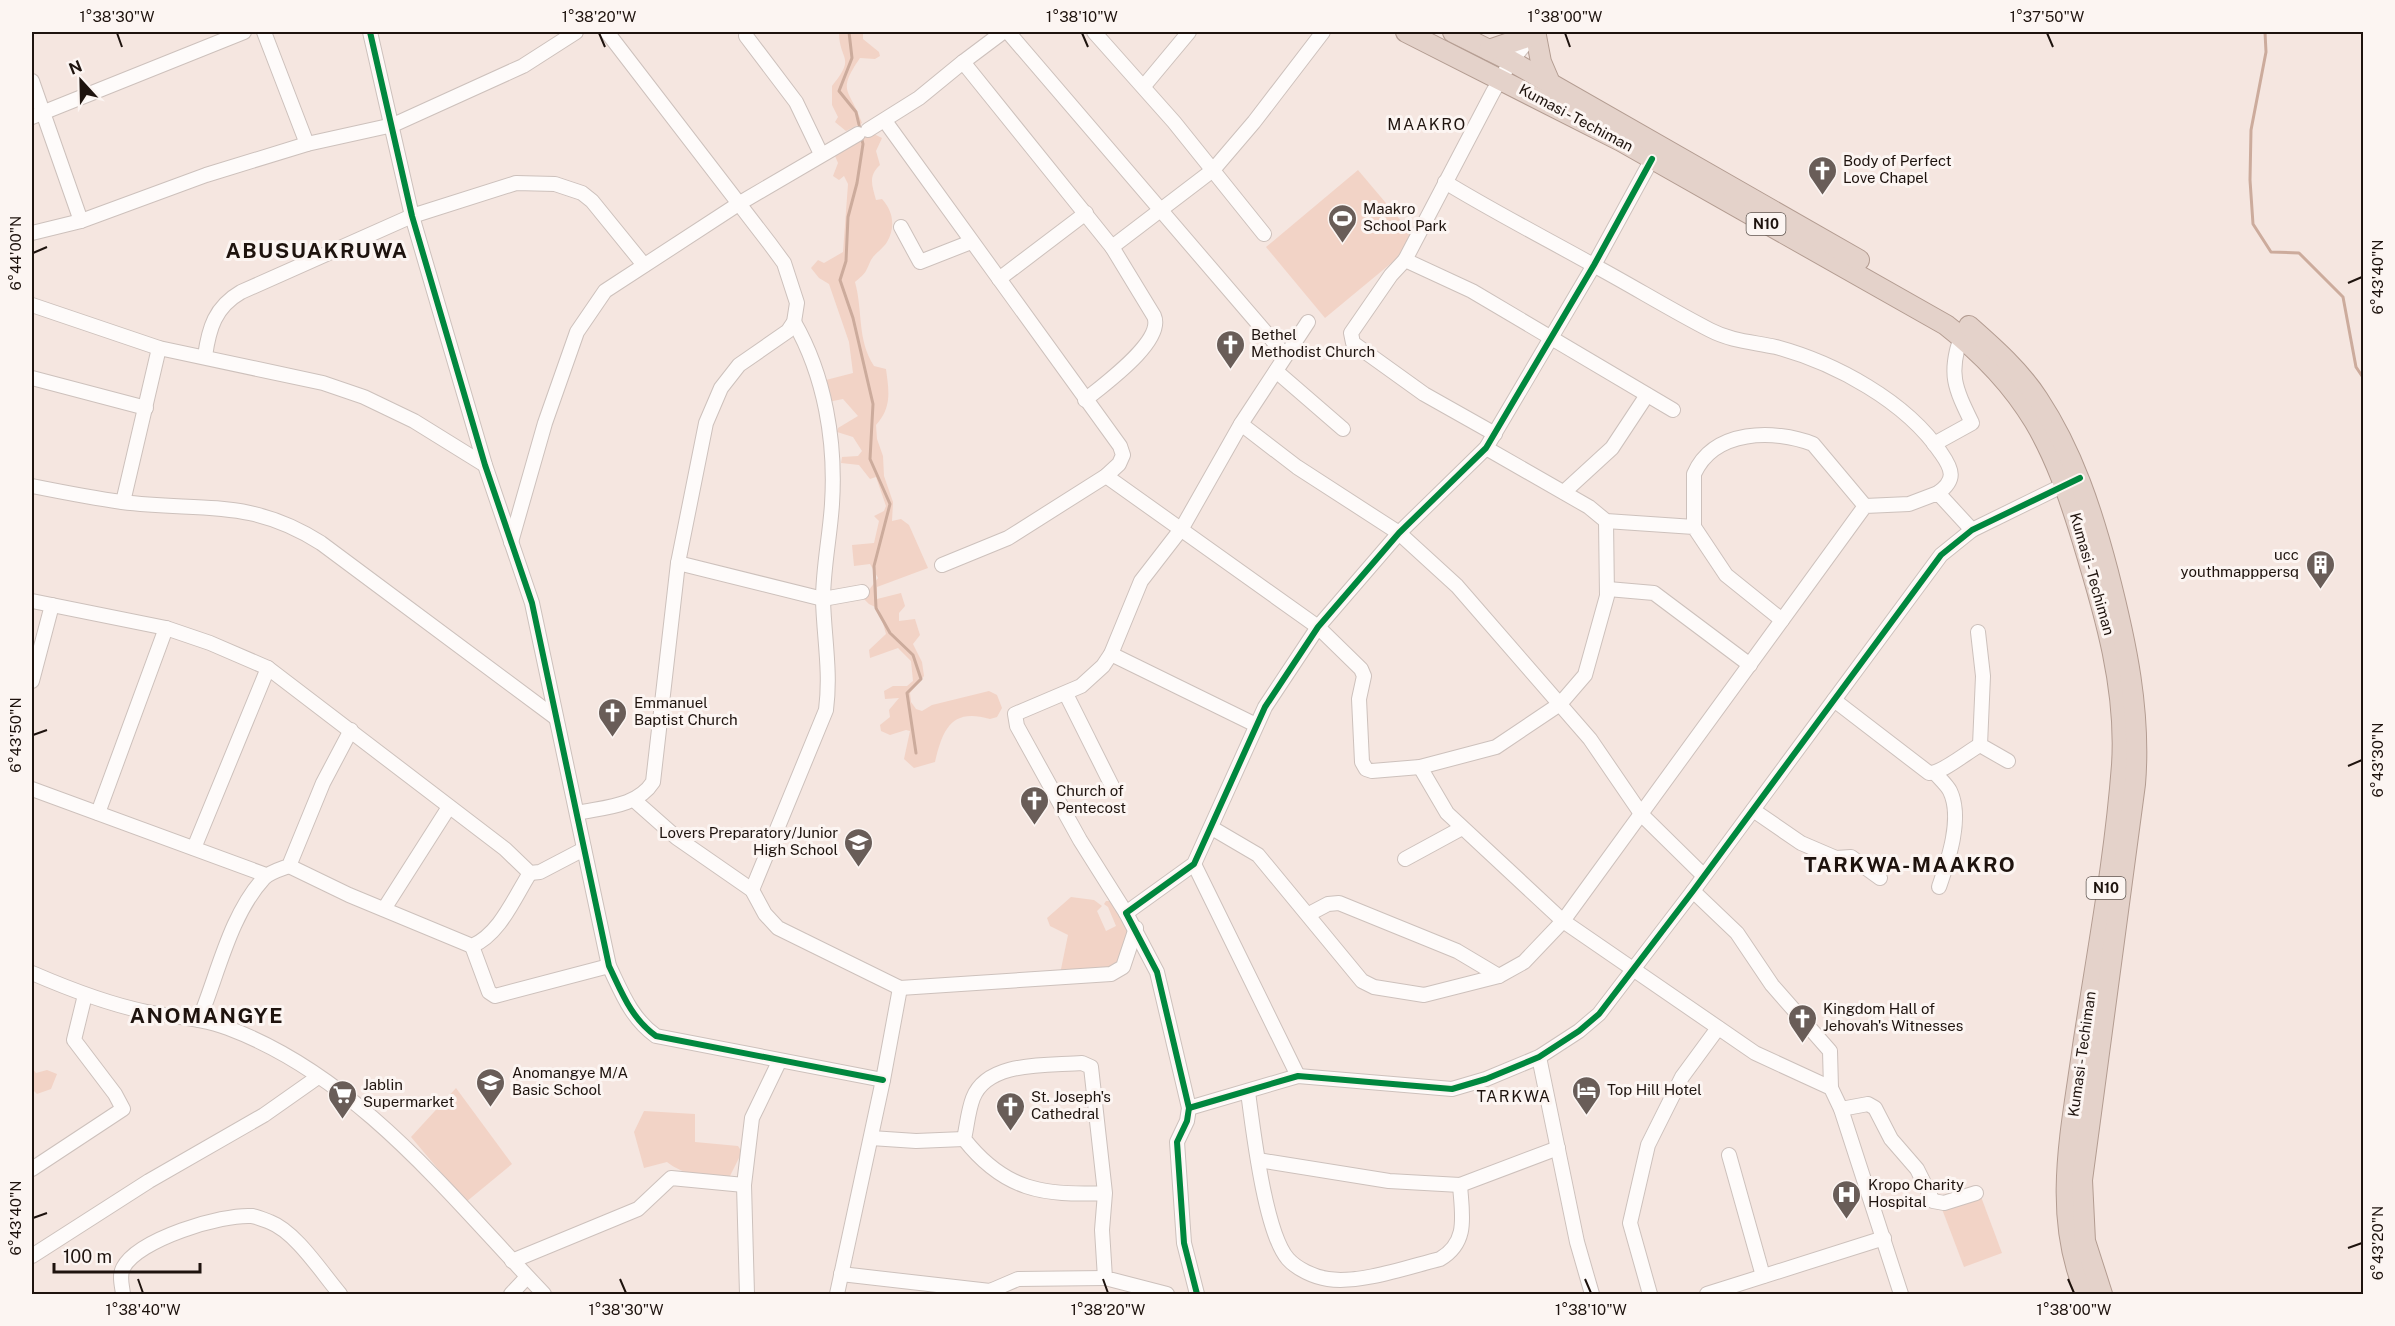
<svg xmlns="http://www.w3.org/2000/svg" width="2395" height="1326" viewBox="0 0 2395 1326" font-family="'Public Sans',sans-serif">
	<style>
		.green { fill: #f2d3c6 }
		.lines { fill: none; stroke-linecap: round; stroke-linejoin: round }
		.stream { stroke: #ccab9c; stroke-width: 3 }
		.minor-casing { stroke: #cdc1bc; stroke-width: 16 }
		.highway-casing { stroke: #b39c91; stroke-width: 22 }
		.minor { stroke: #fefbfa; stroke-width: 14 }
		.highway { stroke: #e4d2ca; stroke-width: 20 }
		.cycleway-casing { stroke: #fcf5f2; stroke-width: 10 }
		.cycleway { stroke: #00873e; stroke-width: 6 }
		.ticks { fill: none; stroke: #1e130e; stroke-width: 2 }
		.labels { text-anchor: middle; stroke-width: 6; stroke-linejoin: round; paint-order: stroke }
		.shield { fill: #fcf5f2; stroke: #615752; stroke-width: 1.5 }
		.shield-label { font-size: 14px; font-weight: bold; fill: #1e130e }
		.street-label { font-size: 15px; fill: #1e130e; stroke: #fcf5f2 }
		.poi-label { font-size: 15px; fill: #1e130e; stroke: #fcf5f2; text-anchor: start }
		.neighbourhood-label { font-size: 16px; letter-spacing: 1.5px; fill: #1e130e; stroke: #fcf5f2 }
		.district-label { font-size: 21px; font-weight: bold; letter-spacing: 1.5px; fill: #1e130e; stroke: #fcf5f2 }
		.neatline { fill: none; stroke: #1e130e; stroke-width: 2 }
		.ticks-label { font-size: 15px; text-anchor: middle; fill: #1e130e }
	</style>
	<rect width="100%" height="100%" fill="#f5e6e0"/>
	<!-- green -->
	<g class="green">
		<path d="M839 32H863V39L879 52 880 56 875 59 860 58C836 93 850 88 862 123L846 131 835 122 838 117 832 105V86C857 56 839 61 839 32Z"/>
		<path d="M872 133 882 138 876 151 880 165C868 176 872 185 876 200L882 199C893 211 896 227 887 242 883 249 875 253 871 260 865 273 867 272 855 282 863 311 857 340 874 366L886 369C889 391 892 407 876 425L877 439 883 456 884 476 893 502 892 521 901 519 909 525 928 568 877 587V599L901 593 905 606 899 613V621L915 619 920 635 913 644 922 662 924 676 910 693 911 702 916 709 922 711 932 705 989 691 997 695 1002 708 997 717 990 719C952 708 943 728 935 762L914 768 904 759 910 731 906 730 890 735 881 731 880 725 890 717 889 710 899 698 885 699 884 691 893 686H907L913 681 911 661 898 648 870 658 869 650 886 634 879 609 869 604 863 598 878 578 870 564 854 566 852 545 874 543 879 521 874 516 884 511 886 506 876 477 870 479 859 465 841 463 842 457 858 456 862 451 853 437 837 432 838 428 858 416 843 399 828 402 822 381 853 373 849 342 829 284 819 278 811 268 818 260 824 263 843 252 848 184 844 176 839 180 833 176 838 163 833 151Z"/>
		<path d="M1358 170 1418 241 1325 318 1266 247Z"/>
		<path d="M1071 897 1094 900 1102 906 1097 911 1106 931 1116 926 1108 907 1104 904 1106 901H1113L1130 932 1120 964 1098 973 1060 974 1068 935 1050 926 1047 918Z"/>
		<path d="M32 1068 36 1073 47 1070 57 1074 51 1089 37 1094 32 1089Z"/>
		<path d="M456 1088 512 1164 466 1202 411 1137Z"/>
		<path d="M644 1111 695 1114V1142L738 1146 742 1152 728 1180C705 1177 685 1176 667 1162L644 1168 634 1132Z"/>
		<path d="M1980 1194 2002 1253 1964 1267 1942 1209Z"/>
	</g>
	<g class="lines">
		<!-- stream -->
		<g class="stream">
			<path d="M849 32 852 58 839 91 856 112 860 129"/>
			<path d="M2265 32 2266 52 2251 130 2250 180 2253 224 2271 252 2299 253 2343 297 2356 367 2364 379"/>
			<path d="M861 136 863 144 857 183 848 217 846 261 840 280 853 318 873 404 870 459 890 504 874 566 876 608 890 633 913 655 921 679 907 693 916 753"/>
		</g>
		<defs>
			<g id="minor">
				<path d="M264 32 307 144"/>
				<path d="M370 32 412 216 485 465 532 603 609 966C622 993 631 1018 656 1036L883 1080"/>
				<path d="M1003 32 963 62 1112 247 1213 170 1254 122 1323 32"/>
				<path d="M1008 32 1285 355"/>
				<path d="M1094 32 1174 122 1264 234"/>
				<path d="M746 36 796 102 821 154"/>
				<path d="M32 81 81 221"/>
				<path d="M1144 86 1189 32"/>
				<path d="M32 117 244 32"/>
				<path d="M885 121 1120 446 1123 455 1119 464 1106 476 1008 538 942 565"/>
				<path d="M868 130 919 98 963 62"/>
				<path d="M1445 182C1494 212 1545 238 1595 266 1634 287 1671 310 1710 330 1731 341 1753 342 1776 347 1835 363 1906 401 1941 453 1953 470 1956 480 1938 493"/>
				<path d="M901 227 920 262 971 242"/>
				<path d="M32 233 81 221 206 175 307 144 393 125 523 66 576 32"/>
				<path d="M1405 260 1493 92 1511 61 1531 37"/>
				<path d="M999 279 1086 213"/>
				<path d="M32 305 159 348 323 383 364 397 414 421 485 465"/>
				<path d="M205 356C209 328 215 307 241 292L412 216 516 183 555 184 582 193 592 201 644 265"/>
				<path d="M1276 371 1343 429"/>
				<path d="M32 378 146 408"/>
				<path d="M1085 400C1103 385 1165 341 1154 316L1112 247"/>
				<path d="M1241 424 1297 467 1399 533 1457 586 1590 739 1642 815 1703 875"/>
				<path d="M1495 434 1424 394 1353 343 1351 333 1391 275 1405 260 1472 291 1673 410"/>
				<path d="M1934 444 1972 423C1955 388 1948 374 1961 337"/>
				<path d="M1486 448 1589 507 1606 521 1694 527 1726 575 1782 620"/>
				<path d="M1106 476 1318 627 1361 669 1364 676 1359 699 1362 762 1366 769 1372 771 1420 767 1496 747 1560 704 1585 675 1607 596 1606 521"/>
				<path d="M32 486C62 492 92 498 122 502 200 512 249 497 321 543L556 718"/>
				<path d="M1564 492 1612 448 1647 395"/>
				<path d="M123 502 159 348"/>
				<path d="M1694 527V474C1714 429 1774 429 1813 444L1865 506"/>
				<path d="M511 542 545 423 577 332 605 291 740 203 858 134"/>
				<path d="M678 563 823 599 862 592"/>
				<path d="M1608 589 1654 593 1750 665"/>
				<path d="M32 601 166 628 210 643 268 668 505 849 530 873 540 872 584 849"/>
				<path d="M1978 632 1983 676 1980 745 2008 761"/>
				<path d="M1111 654 1256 725"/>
				<path d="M32 681 52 605"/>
				<path d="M1066 694 1114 790"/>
				<path d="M1834 700 1929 773C1941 774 1967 752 1980 745"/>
				<path d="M1420 767 1447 813 1563 921 1755 1053 1831 1088 1841 1109 1901 1294"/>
				<path d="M1935 773C1940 779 1947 785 1950 791 1963 818 1948 861 1939 887"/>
				<path d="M32 789 266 875"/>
				<path d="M634 800 677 838 752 890 765 914 778 928 900 988 1111 974 1123 967 1136 928"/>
				<path d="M1753 810 1801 843 1836 858 1851 857 1880 878"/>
				<path d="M98 813 166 628"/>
				<path d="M577 813C604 807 637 807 653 782L678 563 706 423 721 388 739 365 788 331 794 322 797 303 784 263 770 244 607 32"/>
				<path d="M1212 828 1258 855 1362 981 1374 987 1424 995 1499 976 1524 962 1563 921 1865 506 1909 504 1938 493 1972 530"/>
				<path d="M194 848 268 668"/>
				<path d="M1405 859 1462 828"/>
				<path d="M1194 864 1298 1076"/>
				<path d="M289 866 349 895 472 946C500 934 514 898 530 873"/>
				<path d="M752 890 826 710C831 672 824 637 823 600 823 568 830 536 832 504 836 442 825 376 794 322"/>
				<path d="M1693 891 1737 933 1772 985 1830 1051 1831 1088"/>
				<path d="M384 909 449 807"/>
				<path d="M1126 913 1080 840 1017 726 1015 714 1081 686 1103 666 1111 654 1141 581 1182 528 1241 424 1308 322"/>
				<path d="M1309 914 1328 904 1339 903 1457 951 1499 976"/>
				<path d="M472 946 489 992 495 996 609 966"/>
				<path d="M32 973C69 989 107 1004 147 1012 174 1017 202 1018 228 1028 359 1077 450 1196 544 1294"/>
				<path d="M199 1020C218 974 230 915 264 878 270 872 281 869 289 866L323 783 351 730"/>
				<path d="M1539 1057 1577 1242 1592 1294"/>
				<path d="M1248 1092C1253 1129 1265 1233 1288 1259 1297 1269 1314 1277 1328 1279 1360 1284 1408 1267 1440 1259 1469 1242 1462 1215 1460 1185"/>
				<path d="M1189 1108 1298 1076 1452 1089 1486 1079 1539 1057 1579 1031 1599 1014 1693 891 1941 555 1972 530 2072 481"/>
				<path d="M1841 1109 1868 1104 1875 1108 1891 1139 1917 1169 1933 1201 1944 1203 1976 1193"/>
				<path d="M871 1138 916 1141 964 1139"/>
				<path d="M1729 1155 1763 1276"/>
				<path d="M1258 1160 1389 1181 1460 1185 1558 1148"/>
				<path d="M32 1169 123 1109 115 1094 74 1040 85 995"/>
				<path d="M1105 1193C1043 1196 1004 1190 964 1139 967 1126 968 1111 973 1098 988 1060 1049 1066 1082 1063L1091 1067 1105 1193 1102 1230 1105 1278 1167 1294"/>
				<path d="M32 1256 149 1181 264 1115 318 1077"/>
				<path d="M512 1261 638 1209 671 1178 744 1185"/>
				<path d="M841 1274 990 1291 1018 1279 1105 1278"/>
				<path d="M123 1294C122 1285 119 1276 123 1268 138 1239 222 1214 252 1216 258 1217 265 1220 270 1222 296 1232 322 1273 340 1294"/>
				<path d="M511 1294 527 1277"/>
				<path d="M747 1294 744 1185 752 1118 779 1062"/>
				<path d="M837 1294 883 1080 900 988"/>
				<path d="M1197 1294 1184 1243 1177 1142 1187 1121 1189 1108 1157 972 1126 913 1194 864 1265 707 1318 627 1399 533 1486 448 1594 265 1652 159"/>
				<path d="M1650 1294 1630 1223 1648 1145 1682 1077 1718 1028"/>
				<path d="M1707 1294 1884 1238"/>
			</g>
			<g id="highway">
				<path d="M1406 32 1621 141 1946 325C2028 389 2054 446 2083 542 2105 614 2127 689 2122 765 2115 859 2097 953 2083 1046 2072 1128 2051 1214 2086 1294"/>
				<path d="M1453 32 1511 61 1859 260"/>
				<path d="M1536 36 1541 62 1550 83"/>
				<path d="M1489 50 1533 35"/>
				<path d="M1969 326C1994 348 2020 371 2038 399 2073 452 2092 511 2108 572 2126 642 2141 712 2135 784L2082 1180 2085 1241 2102 1294"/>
			</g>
		</defs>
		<!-- minor casing -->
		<use href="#minor" class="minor-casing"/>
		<!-- highway casing -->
		<use href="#highway" class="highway-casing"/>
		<!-- minor -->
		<use href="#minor" class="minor"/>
		<!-- highway -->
		<use href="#highway" class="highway"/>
		<defs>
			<g id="cycleway">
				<path d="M370 32 412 216 485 465 532 603 609 966C622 993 631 1018 656 1036L883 1080"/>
				<path d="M1189 1108 1298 1076 1452 1089 1486 1079 1539 1057 1579 1031 1599 1014 1693 891 1941 555 1972 530 2080 478"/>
				<path d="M1197 1294 1184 1243 1177 1142 1187 1121 1189 1108 1157 972 1126 913 1194 864 1265 707 1318 627 1399 533 1486 448 1594 265 1652 159"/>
			</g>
		</defs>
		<!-- cycleway casing -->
		<use href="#cycleway" class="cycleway-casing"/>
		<!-- cycleway -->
		<use href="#cycleway" class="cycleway"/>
	</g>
	<!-- ticks -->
	<path class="ticks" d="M117 33 122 47M599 33 605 47M1082 33 1088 47M1565 33 1570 47M2047 33 2053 47M33 253 47 247M2348 283 2362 277M33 735 47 730M2348 766 2362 760M33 1218 47 1213M2348 1248 2362 1243M138 1279 143 1293M620 1279 626 1293M1103 1279 1108 1293M1585 1279 1591 1293M2068 1279 2074 1293"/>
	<!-- icons -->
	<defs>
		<symbol id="church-pin" viewBox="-11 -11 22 30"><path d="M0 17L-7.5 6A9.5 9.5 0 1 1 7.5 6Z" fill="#695d58" stroke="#fcf5f2"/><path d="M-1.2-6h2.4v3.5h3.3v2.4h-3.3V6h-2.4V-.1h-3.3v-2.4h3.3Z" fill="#fff"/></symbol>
		<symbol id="stadium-pin" viewBox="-11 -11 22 30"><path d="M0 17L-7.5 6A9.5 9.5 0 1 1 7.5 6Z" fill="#695d58" stroke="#fcf5f2"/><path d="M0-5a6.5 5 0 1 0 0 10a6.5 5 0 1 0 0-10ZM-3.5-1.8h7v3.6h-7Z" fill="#fff"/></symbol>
		<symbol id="building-pin" viewBox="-11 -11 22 30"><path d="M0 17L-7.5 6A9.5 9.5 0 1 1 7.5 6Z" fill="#695d58" stroke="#fcf5f2"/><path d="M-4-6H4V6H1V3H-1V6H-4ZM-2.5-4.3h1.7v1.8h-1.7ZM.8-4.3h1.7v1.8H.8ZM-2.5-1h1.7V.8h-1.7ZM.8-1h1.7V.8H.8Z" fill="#fff"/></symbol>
		<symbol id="school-pin" viewBox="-11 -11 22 30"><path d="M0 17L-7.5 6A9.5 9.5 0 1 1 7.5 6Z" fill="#695d58" stroke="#fcf5f2"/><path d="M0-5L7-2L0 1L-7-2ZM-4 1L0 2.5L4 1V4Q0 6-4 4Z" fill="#fff"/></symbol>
		<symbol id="hotel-pin" viewBox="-11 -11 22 30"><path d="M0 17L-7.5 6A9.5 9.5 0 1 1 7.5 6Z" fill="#695d58" stroke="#fcf5f2"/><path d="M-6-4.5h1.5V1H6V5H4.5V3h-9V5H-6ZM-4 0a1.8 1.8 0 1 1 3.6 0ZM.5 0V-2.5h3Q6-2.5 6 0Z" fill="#fff"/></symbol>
		<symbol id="supermarket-pin" viewBox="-11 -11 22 30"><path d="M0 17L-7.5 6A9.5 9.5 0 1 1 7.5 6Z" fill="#695d58" stroke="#fcf5f2"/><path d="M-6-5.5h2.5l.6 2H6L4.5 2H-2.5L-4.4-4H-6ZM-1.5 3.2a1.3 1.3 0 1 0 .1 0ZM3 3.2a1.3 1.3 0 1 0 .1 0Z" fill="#fff"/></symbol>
		<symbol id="hospital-pin" viewBox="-11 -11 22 30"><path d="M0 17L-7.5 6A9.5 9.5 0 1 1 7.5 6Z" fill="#695d58" stroke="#fcf5f2"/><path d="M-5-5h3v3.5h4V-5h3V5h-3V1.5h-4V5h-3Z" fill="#fff"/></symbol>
	</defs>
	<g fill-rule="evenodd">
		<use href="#church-pin" x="1806" y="154" width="33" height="45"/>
		<use href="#stadium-pin" x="1326" y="202" width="33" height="45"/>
		<use href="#church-pin" x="1214" y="328" width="33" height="45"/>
		<use href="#building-pin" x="2304" y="548" width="33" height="45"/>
		<use href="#church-pin" x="596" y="696" width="33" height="45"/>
		<use href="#church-pin" x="1018" y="784" width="33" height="45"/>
		<use href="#school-pin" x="842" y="826" width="33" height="45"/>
		<use href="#church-pin" x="1786" y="1002" width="33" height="45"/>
		<use href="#school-pin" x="474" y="1066" width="33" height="45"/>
		<use href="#hotel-pin" x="1570" y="1074" width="33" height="45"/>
		<use href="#supermarket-pin" x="326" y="1078" width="33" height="45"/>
		<use href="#church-pin" x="994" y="1090" width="33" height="45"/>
		<use href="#hospital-pin" x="1830" y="1178" width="33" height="45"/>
	</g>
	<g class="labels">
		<!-- shield labels -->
		<g class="shield">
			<rect x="1746.5" y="213" width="39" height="22" rx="4.5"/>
			<rect x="2086.5" y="877" width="39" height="22" rx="4.5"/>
		</g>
		<g class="shield-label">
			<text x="1766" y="229">N10</text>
			<text x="2106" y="893">N10</text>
		</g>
		<!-- street labels -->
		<g class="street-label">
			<text transform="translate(1576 118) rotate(28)" y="5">Kumasi - Techiman</text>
			<text transform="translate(2092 574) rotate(74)" y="5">Kumasi - Techiman</text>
			<text transform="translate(2082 1054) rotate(-82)" y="5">Kumasi - Techiman</text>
		</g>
		<!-- poi labels -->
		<g class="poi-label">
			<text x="1843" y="166">Body of Perfect<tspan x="1843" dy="17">Love Chapel</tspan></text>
			<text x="1363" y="214">Maakro<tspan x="1363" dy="17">School Park</tspan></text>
			<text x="1251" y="340">Bethel<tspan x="1251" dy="17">Methodist Church</tspan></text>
			<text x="2299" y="560" text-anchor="end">ucc<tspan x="2299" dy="17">youthmapppersq</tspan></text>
			<text x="634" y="708">Emmanuel<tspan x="634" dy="17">Baptist Church</tspan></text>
			<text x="1056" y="796">Church of<tspan x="1056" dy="17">Pentecost</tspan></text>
			<text x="838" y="838" text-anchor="end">Lovers Preparatory/Junior<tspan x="838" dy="17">High School</tspan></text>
			<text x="1823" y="1014">Kingdom Hall of<tspan x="1823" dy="17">Jehovah's Witnesses</tspan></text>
			<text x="512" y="1078">Anomangye M/A<tspan x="512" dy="17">Basic School</tspan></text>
			<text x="363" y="1090">Jablin<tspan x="363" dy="17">Supermarket</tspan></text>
			<text x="1607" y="1095">Top Hill Hotel</text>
			<text x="1031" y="1102">St. Joseph's<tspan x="1031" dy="17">Cathedral</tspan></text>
			<text x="1868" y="1190">Kropo Charity<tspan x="1868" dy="17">Hospital</tspan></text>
		</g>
		<!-- neighbourhood labels -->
		<g class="neighbourhood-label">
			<text x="1427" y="130">MAAKRO</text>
			<text x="1514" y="1102">TARKWA</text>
		</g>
		<!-- district labels -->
		<g class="district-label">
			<text x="317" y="258">ABUSUAKRUWA</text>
			<text x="1910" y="872">TARKWA-MAAKRO</text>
			<text x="207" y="1023">ANOMANGYE</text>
		</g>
	</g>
	<!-- border -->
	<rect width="2395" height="1326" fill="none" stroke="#fcf5f2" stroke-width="66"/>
	<!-- north arrow -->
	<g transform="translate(81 81) rotate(338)" stroke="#fcf5f2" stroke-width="4.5" paint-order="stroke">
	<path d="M0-4.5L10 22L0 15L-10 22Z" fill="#1e130e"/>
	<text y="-9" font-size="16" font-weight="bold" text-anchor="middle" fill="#1e130e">N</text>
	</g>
	<!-- scale -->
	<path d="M54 1263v9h146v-9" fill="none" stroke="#1e130e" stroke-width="3"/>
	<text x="63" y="1263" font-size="18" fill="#1e130e" stroke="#fcf5f2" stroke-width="4.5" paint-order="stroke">100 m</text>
	<rect x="33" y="33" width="2329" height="1260" class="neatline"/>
	<g class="ticks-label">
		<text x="117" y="22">1°38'30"W</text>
		<text x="599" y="22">1°38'20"W</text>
		<text x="1082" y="22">1°38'10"W</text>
		<text x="1565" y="22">1°38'00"W</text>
		<text x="2047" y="22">1°37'50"W</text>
		<text transform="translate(16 253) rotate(-90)" y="5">6°44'00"N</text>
		<text transform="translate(2378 277) rotate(-90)" y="5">6°43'40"N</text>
		<text transform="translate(16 735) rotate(-90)" y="5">6°43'50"N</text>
		<text transform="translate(2378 760) rotate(-90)" y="5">6°43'30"N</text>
		<text transform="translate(16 1218) rotate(-90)" y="5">6°43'40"N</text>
		<text transform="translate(2378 1243) rotate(-90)" y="5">6°43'20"N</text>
		<text x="143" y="1315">1°38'40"W</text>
		<text x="626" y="1315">1°38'30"W</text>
		<text x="1108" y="1315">1°38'20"W</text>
		<text x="1591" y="1315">1°38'10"W</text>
		<text x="2074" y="1315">1°38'00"W</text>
	</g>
</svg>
